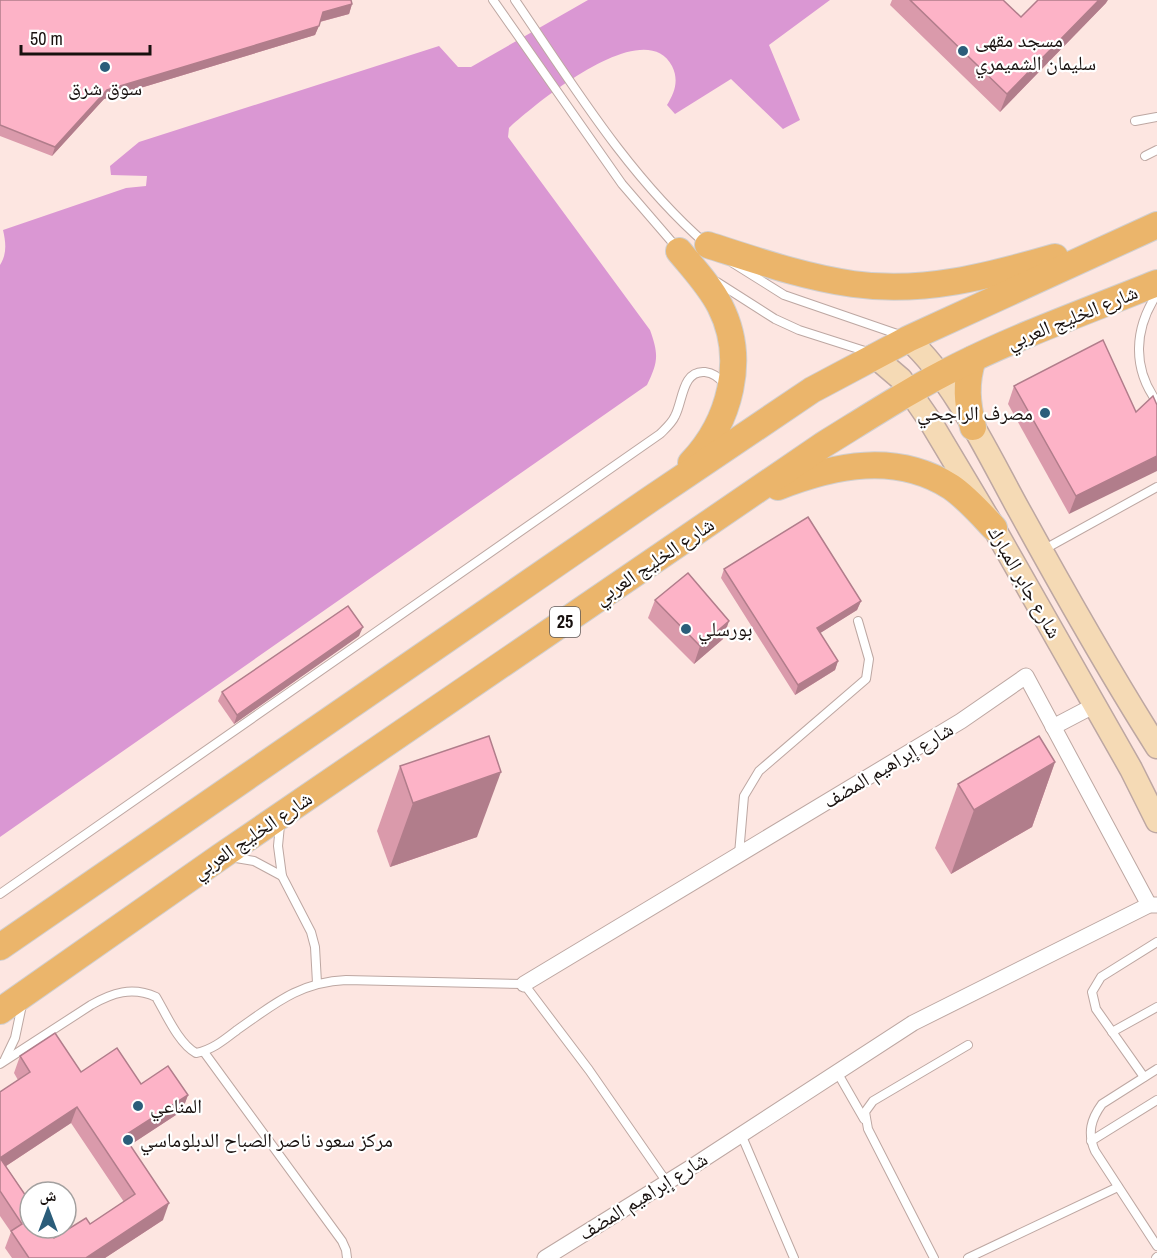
<svg xmlns="http://www.w3.org/2000/svg" width="1157" height="1258" viewBox="0 0 1157 1258" font-family="'Archivo Narrow','Noto Naskh Arabic',sans-serif">
	<style>
		.water { fill: #da97d3 }
		.lines { fill: none; stroke-linecap: round; stroke-linejoin: round }
		.lane-casing { stroke: #bda7a2; stroke-width: 10 }
		.street-casing { stroke: #bda7a2; stroke-width: 17 }
		.secondary-casing { stroke: #bda7a2; stroke-width: 25 }
		.primary-casing { stroke: #d1cfcf; stroke-width: 28 }
		.lane { stroke: #fff; stroke-width: 8 }
		.street { stroke: #fff; stroke-width: 15 }
		.secondary { stroke: #f5dab5; stroke-width: 22 }
		.primary { stroke: #ebb56b; stroke-width: 26 }
		.wall { fill: #da9aab; fill-rule: evenodd }
		.shaded-wall { fill: #b17d8b }
		.building { fill: #fdb3c7; stroke: #b17d8b; stroke-width: 1.5 }
		.poi-dot { fill: #2b5d7a; stroke: #fff; stroke-width: 2 }
		.labels { text-anchor: middle; stroke-width: 4.5; stroke-linejoin: round; paint-order: stroke }
		.shield { fill: #fff; stroke: #5d5857; stroke-width: 1.5 }
		.shield-label { font-size: 18px; font-weight: bold; fill: #18110f }
		.poi-label { font-size: 20px; fill: #18110f; stroke: #fff; text-anchor: start }
		.street-label { font-size: 20px; fill: #18110f; stroke: #fff }
	</style>
	<rect width="100%" height="100%" fill="#fde6e1"/>
	<!-- water -->
	<path class="water" d="M588 0H830L769 45 800 120 783 129 731 79 675 114 667 105C675 92 679 80 672 66 644 13 534 105 509 128L508 137 650 330C659 355 658 362 647 385L0 837V265C7 254 6 243 3 230L126 188 146 186 147 176 111 175 110 166 139 142 439 46 458 67H471Z"/>
	<g class="lines">
		<defs>
			<g id="lane">
				<path d="M493 0 622 184 678 249"/>
				<path d="M515 0C573 85 628 176 706 244"/>
				<path d="M1135 121 1157 117"/>
				<path d="M1145 156 1157 150"/>
				<path d="M733 263 784 295 903 336"/>
				<path d="M717 282 775 319 799 330 871 353"/>
				<path d="M1157 294C1134 329 1132 368 1157 402"/>
				<path d="M1043 550 1157 487"/>
				<path d="M280 825 278 846 282 876 311 932 315 947 317 983"/>
				<path d="M739 854 744 796 759 771 866 679 869 659 858 621"/>
				<path d="M230 857 254 861 282 876"/>
				<path d="M0 894 660 434C666 428 672 423 675 416 683 401 682 370 705 372 713 373 719 377 724 384"/>
				<path d="M1112 1032 1157 1007"/>
				<path d="M204 1052 342 1241 346 1250 347 1258"/>
				<path d="M5 1059 15 1038 22 1005"/>
				<path d="M0 1064 91 1005C112 993 132 986 156 997 166 1014 179 1044 196 1053 212 1050 224 1040 237 1030 273 1005 299 982 346 980L524 984 589 1070 666 1181"/>
				<path d="M1157 1069 1102 1104C1091 1119 1087 1133 1095 1151L1157 1246"/>
				<path d="M837 1072 864 1119"/>
				<path d="M1144 1077 1096 1009 1092 992 1101 977 1157 942"/>
				<path d="M741 1134 794 1258"/>
				<path d="M1091 1141 1157 1100"/>
				<path d="M934 1258 868 1129 865 1112 873 1101 968 1045"/>
				<path d="M968 1258 1118 1187"/>
				<path d="M1156 1258 1157 1257"/>
			</g>
			<g id="street">
				<path d="M1053 727 1095 705"/>
				<path d="M524 984 961 721 1026 676 1149 905"/>
				<path d="M545 1258 690 1168 913 1023 1149 905H1157"/>
			</g>
			<g id="secondary">
				<path d="M908 339C954 380 989 456 1019 510 1063 590 1108 670 1157 747"/>
				<path d="M874 356 901 379 930 421 994 528 1131 769 1157 821"/>
			</g>
			<g id="primary">
				<path d="M708 245C755 260 803 277 853 284 923 294 989 276 1055 257"/>
				<path d="M679 251C693 268 710 286 720 306 747 359 730 422 691 463"/>
				<path d="M973 359C965 383 967 403 973 427"/>
				<path d="M778 487C834 465 896 452 951 487 967 498 981 514 994 528"/>
				<path d="M0 947 649 500 812 390 908 339 1157 225"/>
				<path d="M0 1011 220 857 823 445C867 418 911 389 958 366 1022 334 1090 310 1157 283"/>
			</g>
		</defs>
		<!-- lane casing -->
		<use href="#lane" class="lane-casing"/>
		<!-- street casing -->
		<use href="#street" class="street-casing"/>
		<!-- secondary casing -->
		<use href="#secondary" class="secondary-casing"/>
		<!-- primary casing -->
		<use href="#primary" class="primary-casing"/>
		<!-- lane -->
		<use href="#lane" class="lane"/>
		<!-- street -->
		<use href="#street" class="street"/>
		<!-- secondary -->
		<use href="#secondary" class="secondary"/>
		<!-- primary -->
		<use href="#primary" class="primary"/>
	</g>
	<!-- wall -->
	<g class="wall">
		<path d="M0 0 352 4 349 14 320 22 315 35 104 99 52 156 0 136Z"/>
		<path d="M892 0H1003L1021 17 1106 3 1000 112 890 5Z"/>
		<path d="M1014 386 1136 412 1069 514 1008 404Z"/>
		<path d="M724 569 861 601 857 610 820 633 838 661 835 670 795 695 721 578Z"/>
		<path d="M655 600 723 639 694 664 648 618Z"/>
		<path d="M359 636 234 724 218 701 222 692Z"/>
		<path d="M1055 762 1032 827 951 874 935 848 958 784Z"/>
		<path d="M400 766 477 837 390 867 377 831Z"/>
		<path d="M20 1056 81 1072 188 1095 182 1111 130 1145 163 1220 105 1258H12L5 1248 11 1232 0 1216V1092L18 1080 14 1073ZM71 1123 124 1202 90 1224 54 1238 6 1166Z"/>
	</g>
	<!-- shaded-wall -->
	<g class="shaded-wall">
		<path d="M1099 0H1108L1106 3 1000 112 1007 94Z"/>
		<path d="M352 4 349 14 319 22 323 12Z"/>
		<path d="M319 26 315 35 104 99 52 156 55 147 107 90Z"/>
		<path d="M1157 456V471L1069 514 1076 496Z"/>
		<path d="M861 601 857 610 814 637 817 628Z"/>
		<path d="M729 621 723 639 694 664 700 646Z"/>
		<path d="M363 627 359 636 234 724 237 715Z"/>
		<path d="M838 661 835 670 795 695 798 685Z"/>
		<path d="M1055 762 1032 827 951 874 974 810Z"/>
		<path d="M501 772 477 837 390 867 413 803Z"/>
		<path d="M188 1095 182 1111 118 1153 124 1136Z"/>
		<path d="M77 1107 71 1123 0 1170V1158Z"/>
		<path d="M169 1203 163 1220 105 1258H86Z"/>
	</g>
	<!-- building -->
	<g class="building">
		<path d="M0 0H351L352 4 323 12 319 26 107 90 55 147 0 125Z"/>
		<path d="M910 0H1003L1021 17 1038 0H1099L1007 94Z"/>
		<path d="M1103 340 1136 412 1153 396 1157 405V456L1076 496 1014 386Z"/>
		<path d="M808 517 861 601 817 628 838 661 798 685 724 569Z"/>
		<path d="M688 573 729 621 700 646 655 600Z"/>
		<path d="M348 606 363 627 237 715 222 692Z"/>
		<path d="M489 736 501 772 413 803 400 766Z"/>
		<path d="M1039 736 1055 762 974 810 958 784Z"/>
		<path d="M55 1033 81 1072 117 1048 141 1084 168 1066 188 1095 124 1136 169 1203 86 1258H29L11 1231 22 1224 0 1191V1158L30 1202V1228H47L54 1238 86 1218 90 1224 135 1194 77 1107 0 1158V1092L30 1072 20 1056Z"/>
	</g>
	<!-- markers -->
	<g class="poi-dot">
		<circle cx="963" cy="51" r="6"/>
		<circle cx="105" cy="67" r="6"/>
		<circle cx="1045" cy="413" r="6"/>
		<circle cx="686" cy="629" r="6"/>
		<circle cx="138" cy="1106" r="6"/>
		<circle cx="128" cy="1140" r="6"/>
	</g>
	<g class="labels">
		<!-- shield labels -->
		<rect class="shield" x="550" y="607" width="30" height="30" rx="4.5"/>
		<g class="shield-label">
			<text x="565" y="628">25</text>
		</g>
		<!-- poi labels -->
		<g class="poi-label">
			<text x="975" y="47">مسجد مقهى<tspan x="975" dy="23">سليمان الشميمري</tspan></text>
			<text x="105" y="95" text-anchor="middle">سوق شرق</text>
			<text x="1033" y="420" text-anchor="end">مصرف الراجحي</text>
			<text x="698" y="636">بورسلي</text>
			<text x="150" y="1113">المناعي</text>
			<text x="140" y="1147">مركز سعود ناصر الصباح الدبلوماسي</text>
		</g>
		<!-- street labels -->
		<g class="street-label">
			<text transform="translate(1072 317) rotate(-22)" y="7">شارع الخليج العربي</text>
			<text transform="translate(654 561) rotate(-34)" y="7">شارع الخليج العربي</text>
			<text transform="translate(1025 582) rotate(60)" y="7">شارع جابر المبارك</text>
			<text transform="translate(888 765) rotate(-31)" y="7">شارع إبراهيم المضف</text>
			<text transform="translate(252 835) rotate(-34)" y="7">شارع الخليج العربي</text>
			<text transform="translate(643 1196) rotate(-32)" y="7">شارع إبراهيم المضف</text>
		</g>
	</g>
	<!-- north arrow -->
	<g transform="translate(48 1210)"><circle r="28" fill="#ffffff" stroke="#a3a09f" stroke-width="1.5"/>
	<path d="M0-4.5L10 22L0 15L-10 22Z" fill="#2b5d7a"/>
	<text y="-9" font-size="16" font-weight="bold" text-anchor="middle" fill="#18110f">ش</text>
	</g>
	<!-- scale -->
	<path d="M21 45v9h129v-9" fill="none" stroke="#18110f" stroke-width="3"/>
	<text x="30" y="45" font-size="18" fill="#18110f" stroke="#ffffff" stroke-width="4.5" paint-order="stroke">50 m</text>
</svg>
